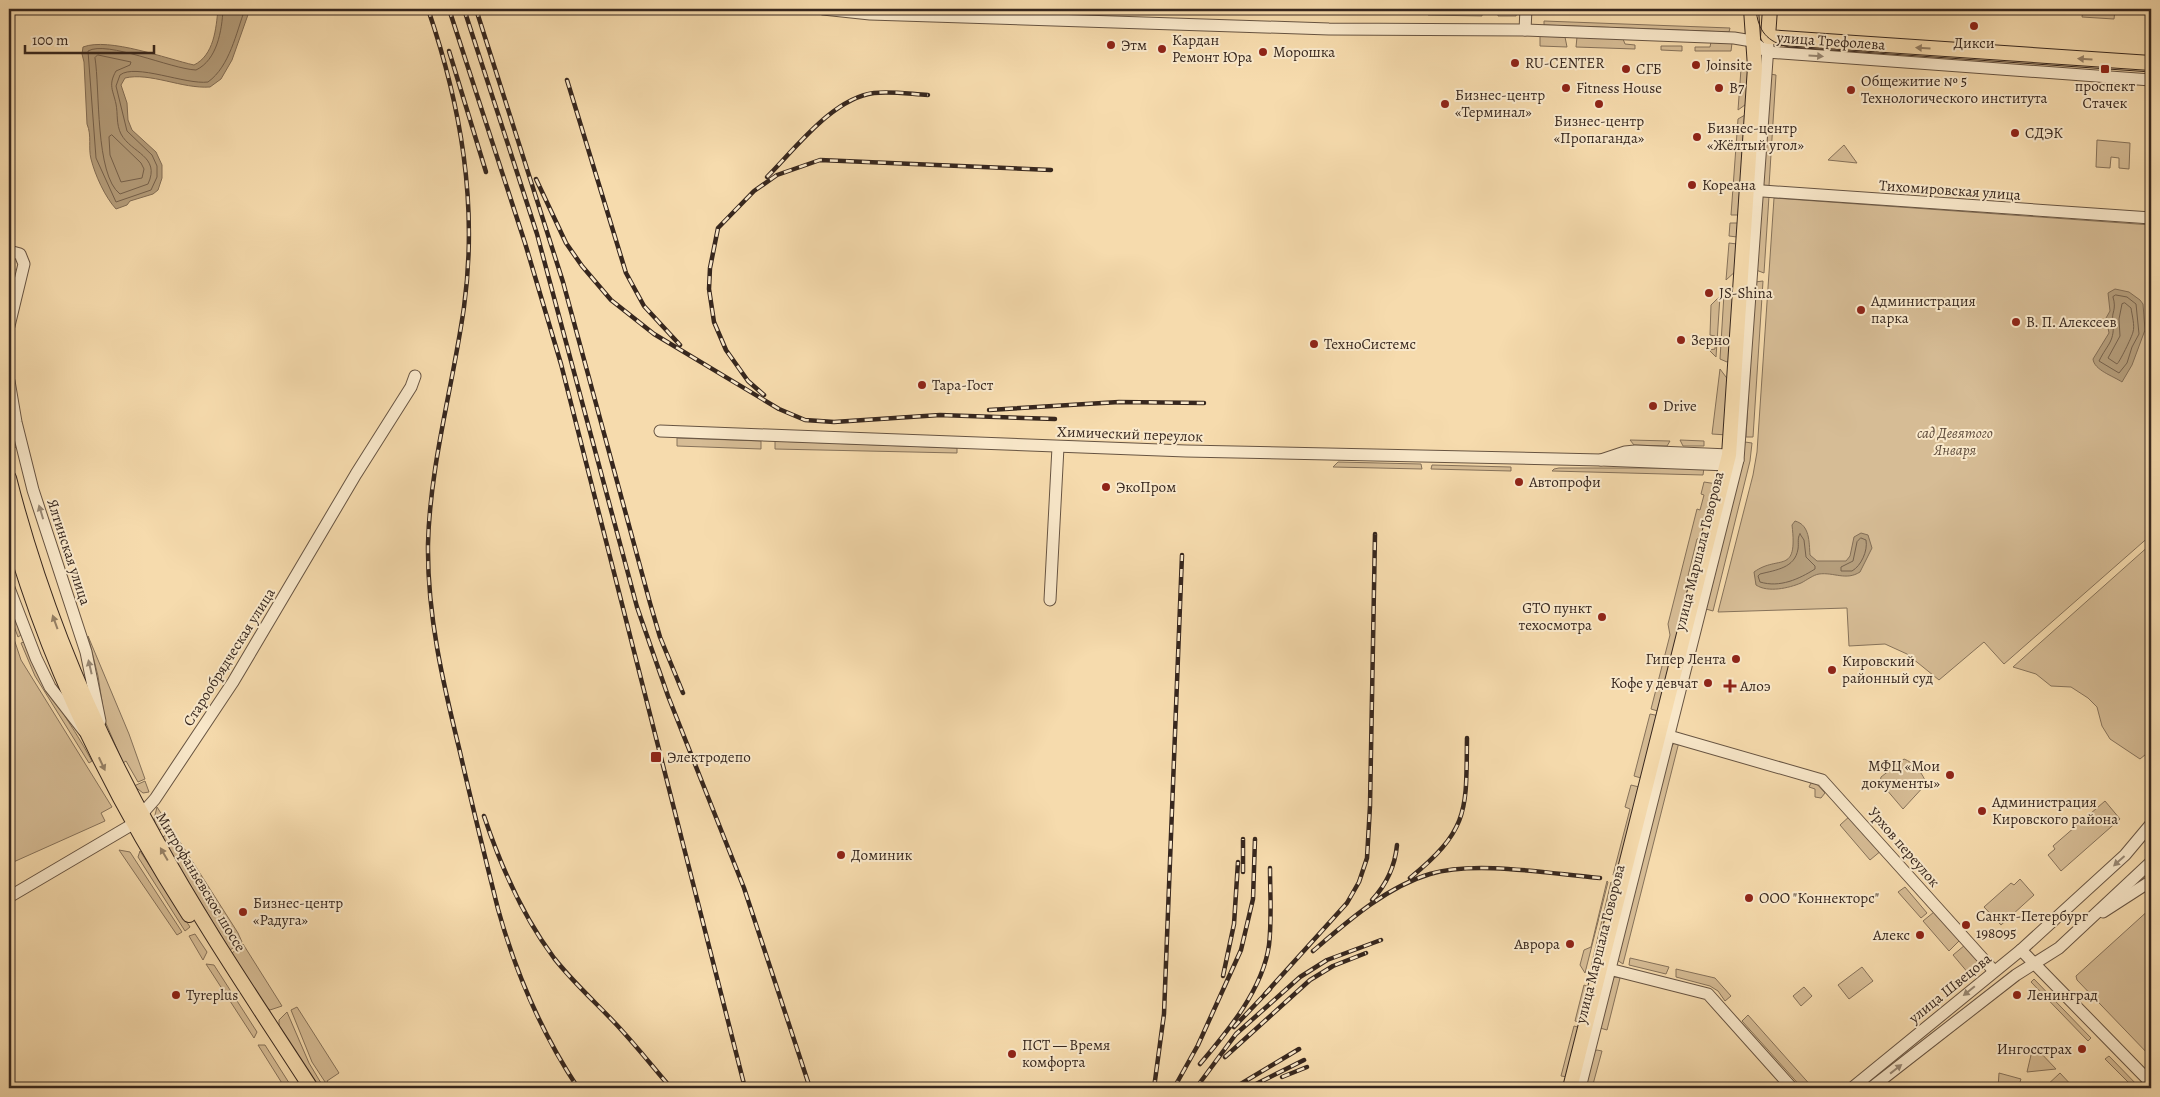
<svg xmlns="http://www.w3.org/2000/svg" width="2160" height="1097" viewBox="0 0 2160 1097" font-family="Alegreya,serif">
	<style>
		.green { fill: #d6bc95; stroke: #86725a }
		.water { fill: #b59e7c; stroke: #836e56 }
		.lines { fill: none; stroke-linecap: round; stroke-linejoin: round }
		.shore { stroke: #76624d; stroke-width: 1 }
		.minor-casing { stroke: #675442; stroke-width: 13 }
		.major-casing { stroke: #37271e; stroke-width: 16 }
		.minor { stroke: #f9e8ca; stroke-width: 11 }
		.major { stroke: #f6dbad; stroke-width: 14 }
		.tram { stroke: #37271e; stroke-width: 1 }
		.rail-casing { stroke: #37271e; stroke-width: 4.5 }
		.rail { stroke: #f9e8ca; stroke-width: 2.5; stroke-dasharray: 8; stroke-linecap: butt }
		.oneway { fill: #968166 }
		.oneway2 { fill: #988874 }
		.poi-dot { fill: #8f2418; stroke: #f9e8ca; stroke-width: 2 }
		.labels { text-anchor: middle; stroke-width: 4; stroke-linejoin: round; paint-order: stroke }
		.poi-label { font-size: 15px; fill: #37271e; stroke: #f9e8ca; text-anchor: start }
		.street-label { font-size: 15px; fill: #37271e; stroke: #f9e8ca }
		.park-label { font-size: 15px; font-style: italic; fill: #5f4c3c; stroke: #f9e8ca }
	</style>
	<rect width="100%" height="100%" fill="#f6dbad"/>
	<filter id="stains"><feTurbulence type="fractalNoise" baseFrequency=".004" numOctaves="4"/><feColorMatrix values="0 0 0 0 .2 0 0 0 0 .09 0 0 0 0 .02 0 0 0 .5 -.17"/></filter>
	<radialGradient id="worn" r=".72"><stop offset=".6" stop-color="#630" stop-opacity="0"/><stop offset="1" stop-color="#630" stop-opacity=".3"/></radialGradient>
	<!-- green -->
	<g class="green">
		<path d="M1515 9H1518L1516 16H1498V12H1515Z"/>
		<path d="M2083 9 2115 10 2114 19 2082 17Z"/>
		<path d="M1428 10 1482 12V16L1428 15Z"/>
		<path d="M1544 21 1730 28 1729 32 1544 25Z"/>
		<path d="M1540 36 1565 37 1567 47 1540 46Z"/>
		<path d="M1577 37 1623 39 1625 44 1635 45V49L1576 47Z"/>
		<path d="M1711 42 1732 43 1731 51H1695V47H1710Z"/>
		<path d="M1661 46H1682V51L1661 50Z"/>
		<path d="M1741 69H1749V102L1738 110Z"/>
		<path d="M1770 74 1776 75 1769 186 1762 185Z"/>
		<path d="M1745 115 1738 215H1731L1738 119Z"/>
		<path d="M2097 140 2130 143 2129 169 2119 168V158L2111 157 2110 168 2096 167Z"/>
		<path d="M1844 145 1857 163 1828 160Z"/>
		<path d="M1769 196 1764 273 1756 270 1761 197Z"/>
		<path d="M1774 198 2151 225V535L2004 664 1984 642 1939 680 1907 654 1885 644 1849 646 1847 608 1718 612 1753 475 1757 452Z"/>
		<path d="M1730 223H1738L1737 237 1729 236Z"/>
		<path d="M1729 243 1737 244V270L1726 280Z"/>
		<path d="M9 260 15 269 9 297Z"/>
		<path d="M1763 281 1753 437H1746L1755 282Z"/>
		<path d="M1729 291 1733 292 1729 361 1727 362 1720 359 1724 294Z"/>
		<path d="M1720 296 1716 357 1709 350 1715 349V336L1710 335 1711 305Z"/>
		<path d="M1720 369 1729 381 1727 435 1712 434Z"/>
		<path d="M9 415 16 447 9 453Z"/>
		<path d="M677 438 761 441V449L677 446Z"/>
		<path d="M1630 440 1670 441 1667 446 1634 445Z"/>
		<path d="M1680 440 1704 441V446H1683Z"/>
		<path d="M775 441 957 448V453L775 449Z"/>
		<path d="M1745 442 1752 443 1750 461 1713 611 1706 609 1743 460Z"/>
		<path d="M1338 462 1421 464 1422 469 1333 467Z"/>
		<path d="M1432 465 1511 467V471L1431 469Z"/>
		<path d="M1559 468H1704L1703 475 1552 471 1554 469Z"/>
		<path d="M1704 482 1717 484 1705 537 1697 539 1687 580 1693 587 1661 712 1651 709 1670 635 1668 624 1697 509 1700 510 1704 495 1701 494Z"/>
		<path d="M2151 544V750L2140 759 2110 739 2102 726 2097 707 2088 698 2071 687 2051 686 2036 674 2013 667Z"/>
		<path d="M9 600 21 635 18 637 9 613Z"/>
		<path d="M9 624 21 660 112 807 101 813 105 821 9 864Z"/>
		<path d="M88 636 129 734 145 779 138 782 126 761 123 763 105 721 98 676Z"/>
		<path d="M24 642C41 685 70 720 92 761L89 763 35 676 21 643Z"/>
		<path d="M1650 714 1660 716 1641 778 1634 776Z"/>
		<path d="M1679 742 1623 964 1617 960 1671 748 1674 743Z"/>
		<path d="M1904 759C1913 762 1924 774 1926 784L1903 809 1880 782 1881 777Z"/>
		<path d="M145 781 149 792 143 793 134 786Z"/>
		<path d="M1814 781 1825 793 1821 798 1815 797V789L1809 787 1811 783Z"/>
		<path d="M1631 785 1639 787 1620 875H1613L1630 809 1625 807Z"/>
		<path d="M2105 801 2120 819 2061 871 2048 855 2055 849 2053 846Z"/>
		<path d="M157 807 168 824 158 831 154 819Z"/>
		<path d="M1851 815 1882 850 1870 860 1840 825Z"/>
		<path d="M173 831 238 933 242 942 230 950 161 838Z"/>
		<path d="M119 850 130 852 182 932 177 935Z"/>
		<path d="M140 851 190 927 185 931 138 857Z"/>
		<path d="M2020 879 2034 895 2001 925 1984 907 2011 883 2014 885Z"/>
		<path d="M1607 881 1608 882 1585 973 1580 965 1584 950 1591 947Z"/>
		<path d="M1611 882 1617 885 1594 975H1589Z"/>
		<path d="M1905 887 1927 913 1921 918 1898 892Z"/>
		<path d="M2151 908V1057L2077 980 2076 976Z"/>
		<path d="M1934 912 1960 940 1949 951 1923 921Z"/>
		<path d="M195 934 207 952 203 960 189 936Z"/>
		<path d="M243 944 282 1006 270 1010 264 1005 232 953Z"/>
		<path d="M1965 945 1980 964 1969 974 1953 955Z"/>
		<path d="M1630 958 1669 967 1666 974 1629 965Z"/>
		<path d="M206 964 214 965 257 1032 254 1038Z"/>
		<path d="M1862 967 1873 981 1849 999 1838 985Z"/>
		<path d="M1676 969 1715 978 1731 996 1725 1001 1718 991 1710 986 1676 977Z"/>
		<path d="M1616 977 1620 978 1607 1030 1600 1028 1612 978Z"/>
		<path d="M2034 979 2091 1038 2088 1041 2031 982Z"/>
		<path d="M1584 985 1591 988 1582 1023 1575 1021Z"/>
		<path d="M1804 987 1812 996 1801 1006 1793 996Z"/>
		<path d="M297 1007 339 1073 327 1081 332 1088H329L312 1062 291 1010Z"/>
		<path d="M287 1012 309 1063 324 1088H318L279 1027V1020Z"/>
		<path d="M1748 1015 1813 1088H1802L1742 1021Z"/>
		<path d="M1574 1026 1581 1028 1568 1077 1561 1076Z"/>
		<path d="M258 1045H265L291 1086 290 1088H285Z"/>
		<path d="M2036 1049 2038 1050 2056 1069 2027 1072 2031 1055Z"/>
		<path d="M1597 1050 1602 1051 1592 1088H1584L1594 1051Z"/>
		<path d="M2109 1056 2140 1088H2134L2105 1059Z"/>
		<path d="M1999 1073 2021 1079 2018 1088H1998Z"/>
		<path d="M2060 1073 2074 1088H2044Z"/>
	</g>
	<!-- water -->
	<g class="water">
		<path d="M218 9H250L232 60 221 79 210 87C182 89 150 72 125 78L121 85 127 103 128 120 132 130 156 152 162 165V178L158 190 153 194 130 201 127 205 116 209C105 197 95 175 91 159 88 147 92 136 87 124L84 62 82 54 83 47C109 37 167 59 194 65 214 55 216 29 218 9Z"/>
		<path d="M2115 289 2129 292 2140 300 2143 304 2145 330 2132 365 2122 382C2113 376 2094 370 2093 359L2109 333 2106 318 2110 311 2108 293Z"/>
		<path d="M1795 521C1810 525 1809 542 1810 555L1817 561H1846L1850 556 1854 537 1861 533 1868 535 1872 548 1860 572C1846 581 1834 572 1819 574 1813 575 1807 580 1801 583 1789 588 1768 593 1756 585L1754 572C1779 554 1798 576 1792 525Z"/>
	</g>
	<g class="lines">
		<!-- shore -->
		<g class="shore">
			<path d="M223 9C222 31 217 60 196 70 171 69 107 40 88 51L96 158 116 202 151 190 157 177V166L152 155 127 131 116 86 120 75C135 63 186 85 208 82 230 66 236 33 245 9"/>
			<path d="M98 55 131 62 130 65 116 71C108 85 113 90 116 104 118 114 116 124 121 134 131 153 161 156 148 184L120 194C95 175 100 88 95 58Z"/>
			<path d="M112 135 141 163 144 169 142 178 121 182 110 155 109 137Z"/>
			<path d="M2116 295 2127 297 2136 304 2139 334 2132 347 2127 363 2119 373 2099 361C2108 343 2115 342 2113 320 2111 313 2117 310 2113 297Z"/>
			<path d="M2125 303 2131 308C2132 315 2135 326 2133 332 2132 337 2119 363 2117 364L2108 358 2120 336 2119 319 2122 304Z"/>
			<path d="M1800 534 1804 540 1806 557 1815 566V569C1799 579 1780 588 1760 582L1758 576 1760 574C1776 570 1795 568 1798 549 1799 543 1797 538 1800 534Z"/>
			<path d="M1861 538 1866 540C1868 551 1861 566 1852 571H1841V567L1853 561 1857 542Z"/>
		</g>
		<defs>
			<g id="minor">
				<path d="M823 9 870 14 1329 29 1525 30 1734 38 1752 41 1767 52 2151 80"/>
				<path d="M1525 30 1526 9"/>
				<path d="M1749 190 2151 218"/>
				<path d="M9 251 20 254 24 264 9 326"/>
				<path d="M9 381 16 422 33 490 86 652 100 721"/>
				<path d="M660 431 1186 451 1601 460"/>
				<path d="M1635 451 1729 455 1738 460 1728 465 1601 460 1625 452Z"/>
				<path d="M9 588 36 658 50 687 84 731"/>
				<path d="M1050 600 1058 447"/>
				<path d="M1662 734 1822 780 1994 971"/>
				<path d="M9 897 133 824 155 799 233 682 356 474 411 387 415 376"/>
				<path d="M2103 912 2151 881"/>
				<path d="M2021 950 2151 1083"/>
				<path d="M1605 968 1708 994 1792 1088"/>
				<path d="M1580 1088 1738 460 1768 46"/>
				<path d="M1852 1088 2021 950 2125 855 2151 824"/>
				<path d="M1871 1088 2016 975 2059 948 2151 862"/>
			</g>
			<g id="major">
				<path d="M1770 9 1768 37 2151 63"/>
				<path d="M9 478C41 603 92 726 155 838 202 924 258 1006 311 1088"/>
				<path d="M9 525C48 664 111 794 189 915"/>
				<path d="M1570 1088 1729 455 1755 67 1751 9"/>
			</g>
		</defs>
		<!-- minor casing -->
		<use href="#minor" class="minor-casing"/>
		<!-- major casing -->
		<use href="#major" class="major-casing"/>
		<!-- minor -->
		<use href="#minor" class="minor"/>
		<!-- major -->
		<use href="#major" class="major"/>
		<!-- tram -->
		<path class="tram" d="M1756 9C1758 31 1767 42 1789 47L2151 72"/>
		<defs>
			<g id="rail">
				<path d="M428 9C461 106 478 204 464 307 453 386 430 464 428 544 427 615 443 683 460 752 472 805 485 857 498 909 516 974 541 1032 578 1088"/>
				<path d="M449 9 525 243 561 364 745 1088"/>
				<path d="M464 9 537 234 637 607 668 696 744 888 810 1088"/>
				<path d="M476 9 563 282 650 603 660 637 683 693"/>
				<path d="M449 51 486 172"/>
				<path d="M567 80 626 273 644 306 680 345"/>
				<path d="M767 177C795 149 833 98 874 93 891 91 910 94 928 95"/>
				<path d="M536 179 566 243 582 266 611 300 654 334 779 409 805 420 834 422 940 415 1055 419"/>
				<path d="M764 395 748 381 726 350 714 322 709 289 710 268 718 228 754 191 777 175 820 160 1051 170"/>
				<path d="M989 410 1119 402 1204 403"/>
				<path d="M484 816C501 867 522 915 554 958 572 981 594 1001 614 1022 634 1043 652 1066 671 1088"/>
				<path d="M1243 872V839"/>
				<path d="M1410 878C1470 829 1466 810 1467 738"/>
				<path d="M1372 900C1387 884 1395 866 1397 845"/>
				<path d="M1313 951C1347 922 1386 887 1430 874 1476 860 1551 874 1600 878"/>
				<path d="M1223 976 1234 924 1238 862"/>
				<path d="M1265 994 1347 903 1359 882 1367 858 1370 806 1375 534"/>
				<path d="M1234 1027 1270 989"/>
				<path d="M1225 1057 1310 980 1333 966 1366 953"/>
				<path d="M1200 1064C1228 1031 1263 989 1269 945 1272 920 1270 893 1270 868"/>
				<path d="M1282 1077 1307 1067"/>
				<path d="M1154 1088 1164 1014 1182 555"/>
				<path d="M1174 1088 1198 1045 1241 950 1253 899 1255 839"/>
				<path d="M1196 1088 1236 1034 1300 977 1327 960 1381 940"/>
				<path d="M1234 1088 1299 1049"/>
				<path d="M1248 1088 1304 1060"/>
			</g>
		</defs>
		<!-- rail casing -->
		<use href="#rail" class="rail-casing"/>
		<!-- rail -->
		<use href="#rail" class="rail"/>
	</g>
	<!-- one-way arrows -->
	<defs><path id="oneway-solid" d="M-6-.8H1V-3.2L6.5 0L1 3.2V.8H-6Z" transform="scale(1.25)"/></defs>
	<g class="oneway">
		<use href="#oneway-solid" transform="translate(1923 48) rotate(-176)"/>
		<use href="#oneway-solid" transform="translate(2085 59) rotate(-176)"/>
		<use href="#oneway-solid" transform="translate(55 622) rotate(-110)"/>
		<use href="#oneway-solid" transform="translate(102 764) rotate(65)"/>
		<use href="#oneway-solid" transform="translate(164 854) rotate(-120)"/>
	</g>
	<g class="oneway2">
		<use href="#oneway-solid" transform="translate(1816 56) rotate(4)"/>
		<use href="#oneway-solid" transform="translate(41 512) rotate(-107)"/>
		<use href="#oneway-solid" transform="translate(90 667) rotate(-103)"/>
		<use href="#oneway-solid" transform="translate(2119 861) rotate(138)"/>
		<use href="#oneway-solid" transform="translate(1969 991) rotate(141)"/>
		<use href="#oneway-solid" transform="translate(1896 1069) rotate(-38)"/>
	</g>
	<!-- markers -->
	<g class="poi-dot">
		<circle cx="1974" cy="26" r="5"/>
		<circle cx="1111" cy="45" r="5"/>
		<circle cx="1162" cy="49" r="5"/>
		<circle cx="1263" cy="52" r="5"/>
		<circle cx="1515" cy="63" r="5"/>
		<circle cx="1696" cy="65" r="5"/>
		<circle cx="1626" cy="69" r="5"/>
		<rect x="2100" y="64" width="10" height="10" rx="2.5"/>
		<circle cx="1566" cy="88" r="5"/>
		<circle cx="1719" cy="88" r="5"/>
		<circle cx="1851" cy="90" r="5"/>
		<circle cx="1445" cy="104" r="5"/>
		<circle cx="1599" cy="104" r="5"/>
		<circle cx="2015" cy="133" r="5"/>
		<circle cx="1697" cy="137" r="5"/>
		<circle cx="1692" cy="185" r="5"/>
		<circle cx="1709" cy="293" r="5"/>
		<circle cx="1861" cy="310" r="5"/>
		<circle cx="2016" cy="322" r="5"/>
		<circle cx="1681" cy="340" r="5"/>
		<circle cx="1314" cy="344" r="5"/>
		<circle cx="922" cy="385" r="5"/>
		<circle cx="1653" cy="406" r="5"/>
		<circle cx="1519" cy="482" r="5"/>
		<circle cx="1106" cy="487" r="5"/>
		<circle cx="1602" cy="617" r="5"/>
		<circle cx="1736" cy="659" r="5"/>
		<circle cx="1832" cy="670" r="5"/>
		<circle cx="1708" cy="683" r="5"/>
		<path d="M1727.5 678.5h5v5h5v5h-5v5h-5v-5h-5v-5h5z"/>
		<rect x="650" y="751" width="12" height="12" rx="2.5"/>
		<circle cx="1950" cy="775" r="5"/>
		<circle cx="1982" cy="811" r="5"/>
		<circle cx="841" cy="855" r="5"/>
		<circle cx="1749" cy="898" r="5"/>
		<circle cx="243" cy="912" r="5"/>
		<circle cx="1966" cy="925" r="5"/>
		<circle cx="1920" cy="935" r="5"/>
		<circle cx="1570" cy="944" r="5"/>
		<circle cx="176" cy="995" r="5"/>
		<circle cx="2017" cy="995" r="5"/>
		<circle cx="2082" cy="1049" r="5"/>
		<circle cx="1012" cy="1054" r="5"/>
	</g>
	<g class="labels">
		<!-- poi labels -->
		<g class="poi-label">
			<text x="1172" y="45">Кардан<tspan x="1172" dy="17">Ремонт Юра</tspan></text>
			<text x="1974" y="48" text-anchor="middle">Дикси</text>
			<text x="1121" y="50">Этм</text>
			<text x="1273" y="57">Морошка</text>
			<text x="1525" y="68">RU-CENTER</text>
			<text x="1706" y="70">Joinsite</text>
			<text x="1636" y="74">СГБ</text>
			<text x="1861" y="86">Общежитие № 5<tspan x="1861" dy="17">Технологического института</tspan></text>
			<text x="2105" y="91" text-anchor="middle">проспект<tspan x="2105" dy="17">Стачек</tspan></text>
			<text x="1576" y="93">Fitness House</text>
			<text x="1729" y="93">В7</text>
			<text x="1455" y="100">Бизнес-центр<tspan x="1455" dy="17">«Терминал»</tspan></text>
			<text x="1599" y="126" text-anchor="middle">Бизнес-центр<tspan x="1599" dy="17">«Пропаганда»</tspan></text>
			<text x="1707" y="133">Бизнес-центр<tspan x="1707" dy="17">«Жёлтый угол»</tspan></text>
			<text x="2025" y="138">СДЭК</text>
			<text x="1702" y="190">Кореана</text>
			<text x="1719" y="298">JS-Shina</text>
			<text x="1871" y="306">Администрация<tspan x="1871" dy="17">парка</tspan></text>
			<text x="2026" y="327">В. П. Алексеев</text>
			<text x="1691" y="345">Зерно</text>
			<text x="1324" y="349">ТехноСистемс</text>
			<text x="932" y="390">Тара-Гост</text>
			<text x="1663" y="411">Drive</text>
			<text x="1529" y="487">Автопрофи</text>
			<text x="1116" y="492">ЭкоПром</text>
			<text x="1592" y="613" text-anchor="end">GTO пункт<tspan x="1592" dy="17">техосмотра</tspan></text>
			<text x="1726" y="664" text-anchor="end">Гипер Лента</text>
			<text x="1842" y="666">Кировский<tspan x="1842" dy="17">районный суд</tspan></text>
			<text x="1698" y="688" text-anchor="end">Кофе у девчат</text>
			<text x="1740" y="691">Алоэ</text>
			<text x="667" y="762">Электродепо</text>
			<text x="1940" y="771" text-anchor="end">МФЦ «Мои<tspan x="1940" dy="17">документы»</tspan></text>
			<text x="1992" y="807">Администрация<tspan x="1992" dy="17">Кировского района</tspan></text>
			<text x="851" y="860">Доминик</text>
			<text x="1759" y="903">ООО "Коннекторс"</text>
			<text x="253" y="908">Бизнес-центр<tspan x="253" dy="17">«Радуга»</tspan></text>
			<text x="1976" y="921">Санкт-Петербург<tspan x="1976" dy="17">198095</tspan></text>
			<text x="1910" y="940" text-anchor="end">Алекс</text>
			<text x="1560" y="949" text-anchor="end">Аврора</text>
			<text x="186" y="1000">Tyreplus</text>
			<text x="2027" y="1000">Ленинград</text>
			<text x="1022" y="1050">ПСТ — Время<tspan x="1022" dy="17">комфорта</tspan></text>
			<text x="2072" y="1054" text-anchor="end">Ингосстрах</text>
		</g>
		<!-- street labels -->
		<g class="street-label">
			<text transform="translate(1831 41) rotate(4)" y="5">улица Трефолева</text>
			<text transform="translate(1950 190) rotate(4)" y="5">Тихомировская улица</text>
			<text transform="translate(1130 434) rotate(2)" y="5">Химический переулок</text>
			<text transform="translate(1699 551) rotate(-76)" y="5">улица Маршала Говорова</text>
			<text transform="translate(69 552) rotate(72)" y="5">Ялтинская улица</text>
			<text transform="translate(229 657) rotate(-58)" y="5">Старообрядческая улица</text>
			<text transform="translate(1904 847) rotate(49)" y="5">Урхов переулок</text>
			<text transform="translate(201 882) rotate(59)" y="5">Митрофаньевское шоссе</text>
			<text transform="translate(1600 944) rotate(-76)" y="5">улица Маршала Говорова</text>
			<text transform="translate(1950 988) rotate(-39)" y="5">улица Швецова</text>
		</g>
		<!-- park labels -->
		<g class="park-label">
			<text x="1955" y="438">сад Девятого<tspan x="1955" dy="17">Января</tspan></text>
		</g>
	</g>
	<!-- margin -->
	<rect width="2160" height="1097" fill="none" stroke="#f6dbad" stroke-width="30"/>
	<rect x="10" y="10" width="2140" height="1077" fill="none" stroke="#37271e" stroke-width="2.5"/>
	<rect x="15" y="15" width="2130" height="1067" fill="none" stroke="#37271e"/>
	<!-- scale -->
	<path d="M25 45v8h129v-8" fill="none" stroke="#37271e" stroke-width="2.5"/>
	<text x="32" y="45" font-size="15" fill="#37271e" stroke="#f9e8ca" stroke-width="4" paint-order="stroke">100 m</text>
	<rect width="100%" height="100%" filter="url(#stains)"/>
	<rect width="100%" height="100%" fill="url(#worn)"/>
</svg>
